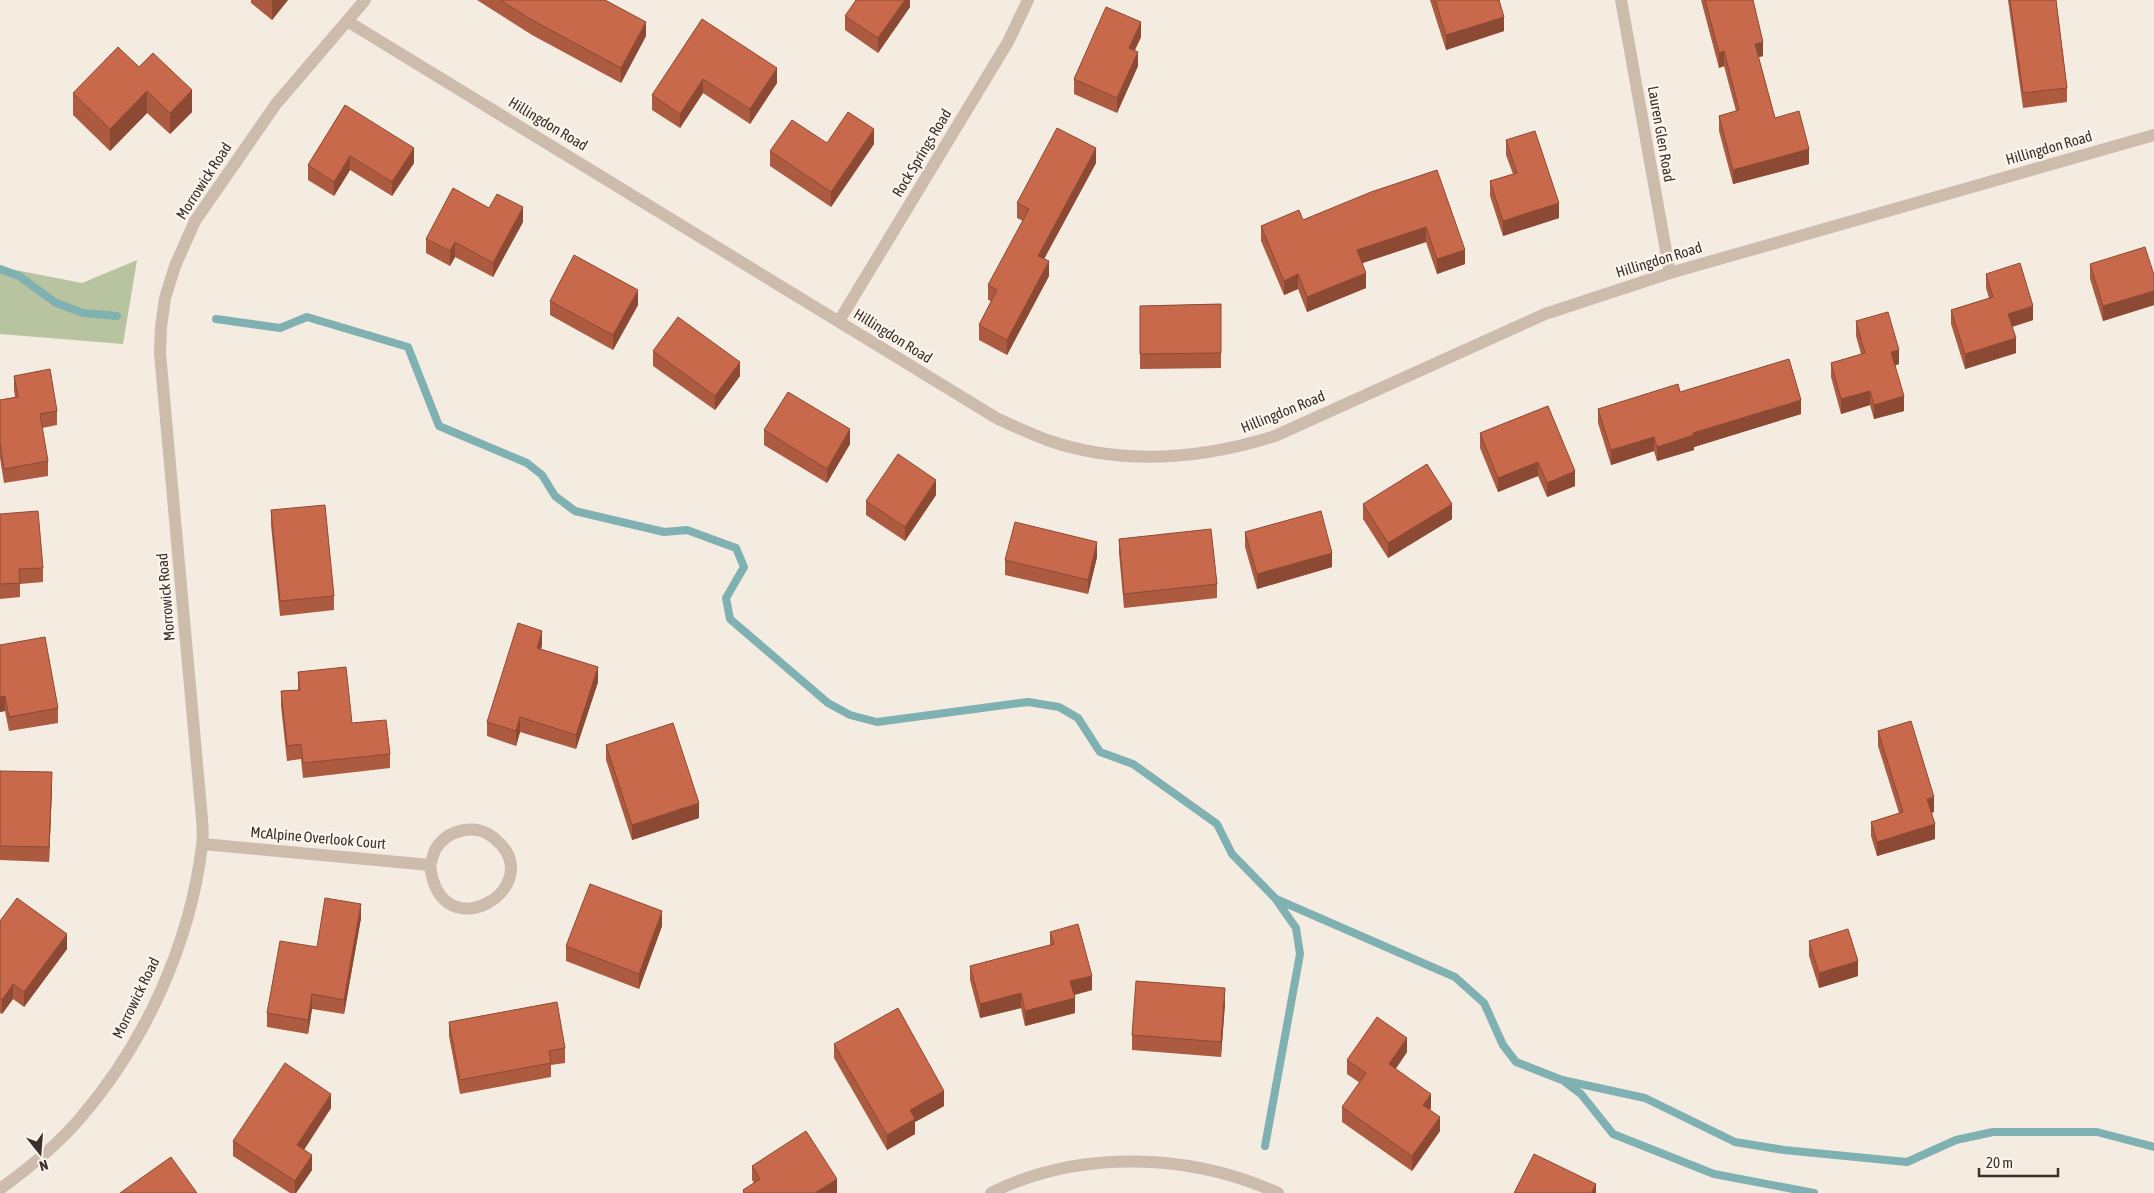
<svg xmlns="http://www.w3.org/2000/svg" width="2154" height="1193" viewBox="0 0 2154 1193" font-family="'Asap Condensed',sans-serif">
	<style>
		.green { fill: #b8c4a0 }
		.lines { fill: none; stroke-linecap: round; stroke-linejoin: round }
		.stream { stroke: #7fb0b2; stroke-width: 8 }
		.minor { stroke: #cdbbac; stroke-width: 12 }
		.wall { fill: #ac5a40 }
		.shaded-wall { fill: #8c4a34 }
		.building { fill: #c8694b; stroke: #8c4a34 }
		.labels { text-anchor: middle; stroke-width: 4.5; stroke-linejoin: round; paint-order: stroke }
		.street-label { font-size: 15px; fill: #3b302b; stroke: #fbf5ee }
	</style>
	<rect width="100%" height="100%" fill="#f4ebe1"/>
	<!-- green -->
	<path class="green" d="M137 260 123 344 0 334V267L82 283Z"/>
	<g class="lines">
		<!-- stream -->
		<g class="stream">
			<path d="M0 269 19 276 56 303 83 313 117 316"/>
			<path d="M216 319 280 328 307 317 408 347 439 426 527 463 542 475 555 496 575 511 664 532 687 530 736 548 744 567 726 598 730 619 828 703 850 715 877 722 1028 702 1059 707 1078 718 1100 752 1133 764 1217 824 1232 854 1275 898 1296 928 1300 954 1265 1146"/>
			<path d="M1276 899 1455 977 1484 1003 1503 1045 1516 1062 1562 1080 1645 1098 1735 1142 1784 1150 1907 1162 1956 1140 1993 1132H2097L2154 1147"/>
			<path d="M1565 1082 1581 1094 1613 1134 1714 1174 1814 1193"/>
		</g>
		<!-- minor -->
		<g class="minor">
			<path d="M1621 0 1670 273"/>
			<path d="M347 21 998 419C1014 426 1031 434 1047 440 1122 466 1201 459 1275 436L1545 314 1670 273 2154 135"/>
			<path d="M839 321 1008 42 1028 0"/>
			<path d="M203 844 430 865C440 955 553 885 494 838 476 823 447 829 435 850 433 855 432 860 430 865"/>
			<path d="M0 1189C29 1168 59 1144 82 1116 146 1041 190 943 202 846 204 833 202 820 201 808L160 353 161 327 165 298 175 266 195 221 276 104 365 0"/>
			<path d="M991 1193C1079 1149 1190 1153 1278 1193"/>
		</g>
	</g>
	<!-- wall -->
	<g class="wall">
		<path d="M251 0H288L272 20 251 3Z"/>
		<path d="M477 0H605L646 36 621 83 532 35Z"/>
		<path d="M910 0V7L878 53 845 30V16Z"/>
		<path d="M1430 0H1499L1504 31 1446 50Z"/>
		<path d="M1701 0H1753L1763 56 1758 57 1775 118 1809 164 1733 184 1719 131V116L1736 111 1724 66 1719 68Z"/>
		<path d="M2008 0H2056L2067 88V102L2023 108Z"/>
		<path d="M702 19 777 83 750 124 703 93 680 128 652 110V95Z"/>
		<path d="M1141 37 1135 50 1138 66 1117 113 1074 94V79Z"/>
		<path d="M139 67 192 112 170 134 147 113 110 151 73 115V93Z"/>
		<path d="M345 105 414 163 392 196 350 170 334 196 308 180V165Z"/>
		<path d="M1506 140 1559 218 1503 236 1490 196V181L1513 174 1506 155Z"/>
		<path d="M827 143 874 144 831 207 770 166V151Z"/>
		<path d="M1096 163 1044 259 1049 276 1007 355 979 340V325L991 301 988 300V285L1023 221 1017 218V203Z"/>
		<path d="M1437 170 1465 264 1437 274 1426 242 1362 263 1366 288 1307 312 1298 289 1284 295 1261 241V226L1303 220Z"/>
		<path d="M523 222 493 277 455 257 450 266 426 253V239Z"/>
		<path d="M2090 264 2154 275V305L2103 321 2090 279Z"/>
		<path d="M1986 274 2033 320 2012 327 2016 353 1965 369 1951 324V310L1989 298 1986 288Z"/>
		<path d="M550 301 638 305 613 350 550 315Z"/>
		<path d="M1221 304V368L1140 369V306Z"/>
		<path d="M1856 321 1899 364 1895 365 1904 411 1874 419 1870 405 1841 414 1831 377V363L1861 354 1856 336Z"/>
		<path d="M653 351 740 376 715 410 653 366Z"/>
		<path d="M14 376 57 411V425L42 428 48 461V476L4 483 0 458V400L15 397 14 390Z"/>
		<path d="M1680 392 1801 414 1694 447V450L1657 461 1654 451 1611 465 1598 423V409Z"/>
		<path d="M1548 406 1575 486 1547 497 1538 476 1498 492 1480 448V433Z"/>
		<path d="M764 430 850 444 827 483 764 445Z"/>
		<path d="M936 495 905 541 866 515V501Z"/>
		<path d="M1363 504 1452 519 1388 558 1363 519Z"/>
		<path d="M271 510 334 596V610L280 616 271 525Z"/>
		<path d="M0 514 43 568V582L20 584V597L0 599Z"/>
		<path d="M1245 532 1332 567 1257 589 1245 547Z"/>
		<path d="M1119 539 1217 584V598L1124 608 1119 553Z"/>
		<path d="M1097 557 1088 594 1005 575V560Z"/>
		<path d="M0 645 58 708V723L9 731 5 711 0 712Z"/>
		<path d="M542 645 541 649 598 682 576 749 520 732 516 746 487 736V722Z"/>
		<path d="M298 672 352 723 390 754V768L303 778 301 759 287 761 281 706V691L298 690Z"/>
		<path d="M1878 731 1934 812 1931 813 1935 839 1877 856 1871 836V822L1899 813 1878 746Z"/>
		<path d="M606 745 699 818 632 840 606 760Z"/>
		<path d="M0 771 52 787 49 862 0 860Z"/>
		<path d="M361 918 344 1014 312 1009 308 1034 267 1027V1013L317 947Z"/>
		<path d="M0 921 67 949 24 1007 13 999 2 1014 0 1013Z"/>
		<path d="M662 926 639 989 566 961V946Z"/>
		<path d="M1050 932 1092 990 1074 995 1075 1013 1025 1026 1021 1008 980 1018 970 980V966L1050 945Z"/>
		<path d="M1809 941 1858 976 1819 988 1809 956Z"/>
		<path d="M1225 1003 1221 1057 1132 1050V1035Z"/>
		<path d="M449 1022 565 1048V1063L551 1065V1077L460 1094 449 1036Z"/>
		<path d="M834 1044 944 1106 915 1122V1134L887 1150 834 1058Z"/>
		<path d="M1407 1052 1395 1069 1431 1108 1430 1110 1440 1131 1412 1171 1342 1122V1107L1360 1083 1347 1074V1060Z"/>
		<path d="M331 1108 304 1150 312 1170 296 1193H290L233 1156V1141Z"/>
		<path d="M752 1166 837 1193H743V1190L754 1183 752 1180Z"/>
	</g>
	<!-- shaded-wall -->
	<g class="shaded-wall">
		<path d="M272 0H288L272 20Z"/>
		<path d="M905 0H910V7L878 53V38Z"/>
		<path d="M1504 17V31L1446 50V35Z"/>
		<path d="M646 22V36L621 83V68Z"/>
		<path d="M1141 22V37L1129 62V48Z"/>
		<path d="M1763 42V56L1755 58V44Z"/>
		<path d="M1724 51V66L1719 68V53Z"/>
		<path d="M1138 52V66L1117 113V98Z"/>
		<path d="M777 68V83L750 124V109Z"/>
		<path d="M703 79V93L680 128V114Z"/>
		<path d="M192 90V112L170 134V113Z"/>
		<path d="M147 91V113L110 151V129Z"/>
		<path d="M874 129V144L831 207V192Z"/>
		<path d="M414 148V163L392 196V182Z"/>
		<path d="M1096 148V163L1038 270V256Z"/>
		<path d="M1809 149V164L1733 184V170Z"/>
		<path d="M350 156V170L334 196V182Z"/>
		<path d="M1559 203V218L1503 236V221Z"/>
		<path d="M523 207V222L493 277V263Z"/>
		<path d="M1426 227V242L1357 265V250Z"/>
		<path d="M455 242V257L450 266V251Z"/>
		<path d="M1465 250V264L1437 274V259Z"/>
		<path d="M1049 261V276L1007 355V340Z"/>
		<path d="M1366 273V288L1307 312V297Z"/>
		<path d="M1298 274V289L1284 295V281Z"/>
		<path d="M638 290V305L613 350V335Z"/>
		<path d="M2154 291V305L2103 321V306Z"/>
		<path d="M2033 306V320L2008 328V314Z"/>
		<path d="M2016 338V353L1965 369V354Z"/>
		<path d="M1899 350V364L1891 367V352Z"/>
		<path d="M740 362V376L715 410V396Z"/>
		<path d="M1870 391V405L1841 414V399Z"/>
		<path d="M1904 396V411L1874 419V405Z"/>
		<path d="M1801 400V414L1694 447V450L1657 461V447L1693 433Z"/>
		<path d="M850 429V444L827 483V469Z"/>
		<path d="M1654 437V451L1611 465V450Z"/>
		<path d="M1538 462V476L1498 492V478Z"/>
		<path d="M1575 471V486L1547 497V483Z"/>
		<path d="M936 480V495L905 541V527Z"/>
		<path d="M1452 504V519L1388 558V543Z"/>
		<path d="M1097 542V557L1088 594V580Z"/>
		<path d="M1332 553V567L1257 589V574Z"/>
		<path d="M542 631V645L537 662V648Z"/>
		<path d="M598 667V682L576 749V735Z"/>
		<path d="M5 696V711L0 712V697Z"/>
		<path d="M520 717V732L516 746V731Z"/>
		<path d="M52 772V787L49 862V847Z"/>
		<path d="M1934 797V812L1927 814V799Z"/>
		<path d="M699 803V818L632 840V825Z"/>
		<path d="M1935 824V839L1877 856V842Z"/>
		<path d="M361 904V918L344 1014V1000Z"/>
		<path d="M662 911V926L639 989V974Z"/>
		<path d="M67 934V949L24 1007V992Z"/>
		<path d="M1858 961V976L1819 988V973Z"/>
		<path d="M1092 976V990L1070 996V981Z"/>
		<path d="M13 984V999L2 1014V1000Z"/>
		<path d="M1225 988V1003L1221 1057V1042Z"/>
		<path d="M1021 993V1008L980 1018V1004Z"/>
		<path d="M312 994V1009L308 1034V1020Z"/>
		<path d="M1075 998V1013L1025 1026V1011Z"/>
		<path d="M1407 1038V1052L1389 1079V1064Z"/>
		<path d="M944 1091V1106L915 1122V1134L887 1150V1135L910 1110Z"/>
		<path d="M331 1094V1108L297 1160V1145Z"/>
		<path d="M1431 1094V1108L1423 1119V1105Z"/>
		<path d="M1440 1117V1131L1412 1171V1156Z"/>
		<path d="M312 1155V1170L296 1193H295V1181Z"/>
		<path d="M837 1179V1193H815Z"/>
		<path d="M1596 1184V1193H1591Z"/>
	</g>
	<!-- building -->
	<g class="building">
		<path d="M500 0H605L646 22 621 68 532 20Z"/>
		<path d="M856 0H905L878 38 845 16Z"/>
		<path d="M1435 0H1499L1504 17 1446 35Z"/>
		<path d="M1705 0H1753L1763 42 1755 44 1775 118 1799 111 1809 149 1733 170 1719 116 1739 110 1724 51 1719 53Z"/>
		<path d="M2010 0H2056L2067 88 2023 93Z"/>
		<path d="M1106 7 1141 22 1129 48 1138 52 1117 98 1074 79Z"/>
		<path d="M702 19 777 68 750 109 703 79 680 114 652 95Z"/>
		<path d="M118 47 139 67 153 53 192 90 170 113 147 91 110 129 73 93Z"/>
		<path d="M345 105 414 148 392 182 350 156 334 182 308 165Z"/>
		<path d="M848 112 874 129 831 192 770 151 792 120 827 143Z"/>
		<path d="M1057 128 1096 148 1038 256 1049 261 1007 340 979 325 997 290 988 285 1029 209 1017 203Z"/>
		<path d="M1535 131 1559 203 1503 221 1490 181 1517 173 1506 140Z"/>
		<path d="M1437 170 1465 250 1437 259 1426 227 1357 250 1366 273 1307 297 1298 274 1284 281 1261 226 1299 210 1303 220 1371 192Z"/>
		<path d="M453 188 489 208 497 194 523 207 493 263 455 242 450 251 426 239Z"/>
		<path d="M2145 247 2154 275V291L2103 306 2090 264Z"/>
		<path d="M574 255 638 290 613 335 550 301Z"/>
		<path d="M2020 263 2033 306 2008 314 2016 338 1965 354 1951 310 1993 297 1986 274Z"/>
		<path d="M1221 304V353L1140 354V306Z"/>
		<path d="M1888 312 1899 350 1891 352 1904 396 1874 405 1870 391 1841 399 1831 363 1865 353 1856 321Z"/>
		<path d="M678 317 740 362 715 396 653 351Z"/>
		<path d="M1789 359 1801 400 1693 433 1694 435 1657 447 1654 437 1611 450 1598 409 1678 384 1680 392Z"/>
		<path d="M50 369 57 411 40 414 48 461 4 469 0 443V400L18 397 14 376Z"/>
		<path d="M788 392 850 429 827 469 764 430Z"/>
		<path d="M1548 406 1575 471 1547 483 1538 462 1498 478 1480 433Z"/>
		<path d="M898 454 936 480 905 527 866 501Z"/>
		<path d="M1427 464 1452 504 1388 543 1363 504Z"/>
		<path d="M325 505 334 596 280 601 271 510Z"/>
		<path d="M38 511 43 568 19 569 20 583 0 584V514Z"/>
		<path d="M1321 511 1332 553 1257 574 1245 532Z"/>
		<path d="M1015 522 1097 542 1088 580 1005 560Z"/>
		<path d="M1211 529 1217 584 1124 594 1119 539Z"/>
		<path d="M518 623 542 631 537 648 598 667 576 735 520 717 516 731 487 722Z"/>
		<path d="M45 637 58 708 9 717 5 696 0 697V645Z"/>
		<path d="M346 667 352 723 386 720 390 754 303 763 301 744 287 746 281 691 300 690 298 672Z"/>
		<path d="M1911 721 1934 797 1927 799 1935 824 1877 842 1871 822 1903 812 1878 731Z"/>
		<path d="M673 723 699 803 632 825 606 745Z"/>
		<path d="M0 771 52 772 49 847 0 846Z"/>
		<path d="M590 884 662 911 639 974 566 946Z"/>
		<path d="M17 898 67 934 24 992 13 984 2 1000 0 998V921Z"/>
		<path d="M325 898 361 904 344 1000 312 994 308 1020 267 1013 280 941 317 947Z"/>
		<path d="M1078 924 1092 976 1070 981 1075 998 1025 1011 1021 993 980 1004 970 966 1054 944 1050 932Z"/>
		<path d="M1848 929 1858 961 1819 973 1809 941Z"/>
		<path d="M1136 981 1225 988 1221 1042 1132 1035Z"/>
		<path d="M557 1002 565 1048 549 1051 551 1063 460 1080 449 1022Z"/>
		<path d="M898 1008 944 1091 910 1110 915 1119 887 1135 834 1044Z"/>
		<path d="M1377 1017 1407 1038 1389 1064 1431 1094 1423 1105 1440 1117 1412 1156 1342 1107 1366 1073 1347 1060Z"/>
		<path d="M285 1063 331 1094 297 1145 312 1155 295 1181 233 1141Z"/>
		<path d="M806 1131 837 1179 815 1193H745L743 1190 760 1179 752 1166Z"/>
		<path d="M1534 1154 1596 1184 1591 1193H1514Z"/>
		<path d="M171 1157 197 1193H120Z"/>
	</g>
	<g class="labels">
		<!-- street labels -->
		<g class="street-label">
			<text transform="translate(548 124) rotate(31)" y="5">Hillingdon Road</text>
			<text transform="translate(1661 134) rotate(80)" y="5">Lauren Glen Road</text>
			<text transform="translate(2049 148) rotate(-16)" y="5">Hillingdon Road</text>
			<text transform="translate(922 153) rotate(-59)" y="5">Rock Springs Road</text>
			<text transform="translate(204 181) rotate(-57)" y="5">Morrowick Road</text>
			<text transform="translate(1659 260) rotate(-17)" y="5">Hillingdon Road</text>
			<text transform="translate(893 336) rotate(32)" y="5">Hillingdon Road</text>
			<text transform="translate(1283 412) rotate(-22)" y="5">Hillingdon Road</text>
			<text transform="translate(166 597) rotate(-95)" y="5">Morrowick Road</text>
			<text transform="translate(318 838) rotate(5)" y="5">McAlpine Overlook Court</text>
			<text transform="translate(136 998) rotate(-64)" y="5">Morrowick Road</text>
		</g>
	</g>
	<!-- north arrow -->
	<g transform="translate(40 1153) rotate(163)" stroke="#fbf5ee" stroke-width="4" paint-order="stroke">
	<path d="M0-4L9 19L0 12L-9 19Z" fill="#3b302b"/>
	<text y="-8" font-size="14" font-weight="bold" text-anchor="middle" fill="#3b302b">N</text>
	</g>
	<!-- scale -->
	<path d="M1979 1168v8h79v-8" fill="none" stroke="#3b302b" stroke-width="2.5"/>
	<text x="1986" y="1168" font-size="15" fill="#3b302b" stroke="#fbf5ee" stroke-width="4" paint-order="stroke">20 m</text>
</svg>
